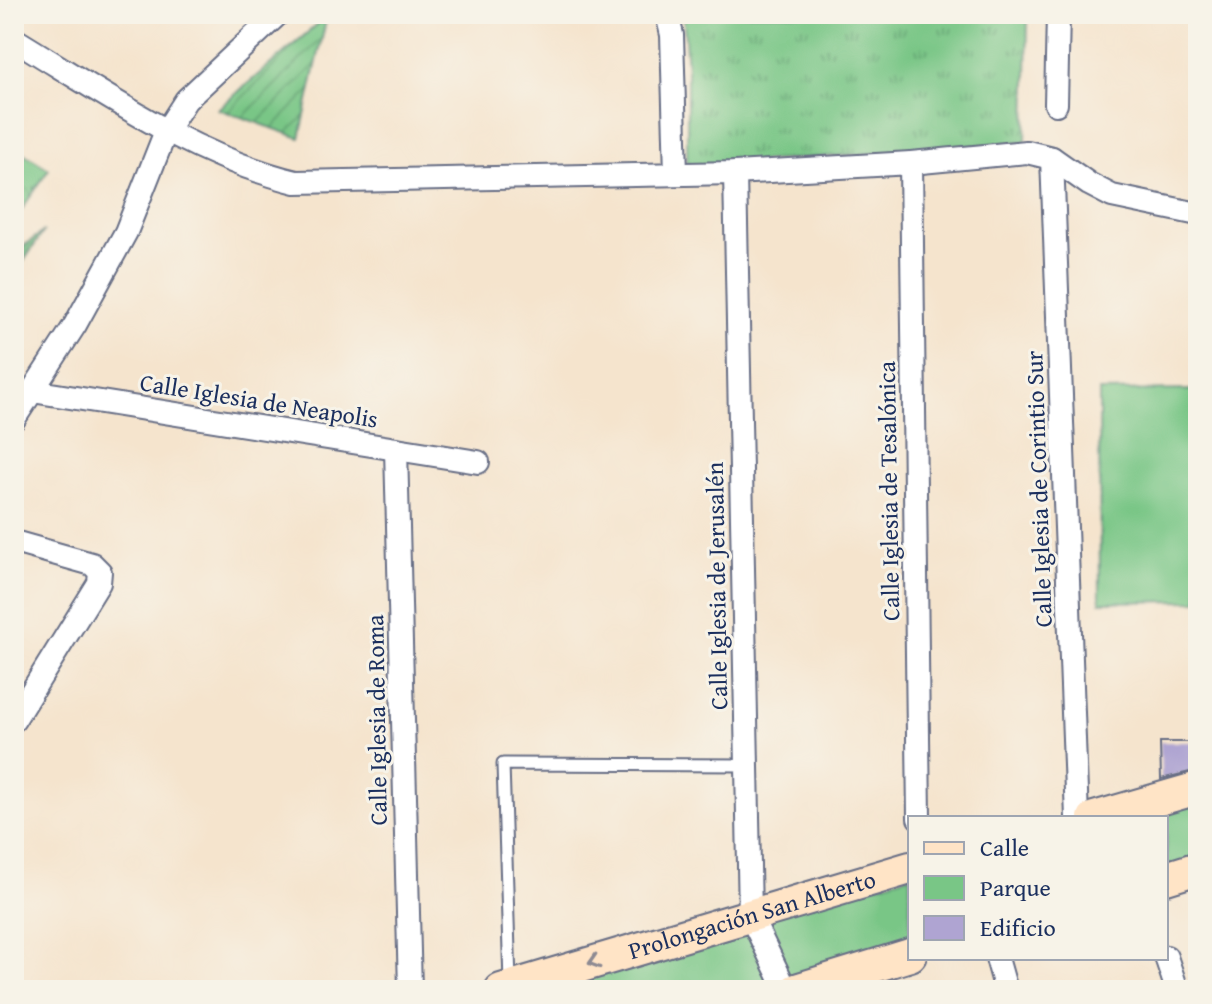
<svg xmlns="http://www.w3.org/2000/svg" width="1212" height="1004" viewBox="0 0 1212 1004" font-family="'Gentium Book Plus',serif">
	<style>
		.grass { fill: url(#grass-tufts); stroke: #4a7a72; stroke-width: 2 }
		.forest { fill: url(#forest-firs); stroke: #3e6d68; stroke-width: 2 }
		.park { fill: #79c686; stroke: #4a7a72; stroke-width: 2 }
		.garden { fill: url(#garden-furrows); stroke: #4a7a72; stroke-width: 2 }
		.building { fill: #afa4d2 }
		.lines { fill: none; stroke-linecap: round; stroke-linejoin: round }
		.lane-casing { stroke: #676e85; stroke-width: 15 }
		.street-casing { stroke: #676e85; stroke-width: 26 }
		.secondary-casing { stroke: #676e85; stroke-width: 36 }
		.lane { stroke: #fff; stroke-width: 11 }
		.street { stroke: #fff; stroke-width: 22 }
		.secondary { stroke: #ffe4c6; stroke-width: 32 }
		.oneway { stroke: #8d8a92 }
		.labels { text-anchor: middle; stroke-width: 6; stroke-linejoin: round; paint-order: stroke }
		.street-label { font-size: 24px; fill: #1b2f5e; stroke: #f7f3e8 }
	</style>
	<defs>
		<pattern id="grass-tufts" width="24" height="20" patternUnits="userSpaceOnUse" patternTransform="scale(2)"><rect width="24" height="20" fill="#79c686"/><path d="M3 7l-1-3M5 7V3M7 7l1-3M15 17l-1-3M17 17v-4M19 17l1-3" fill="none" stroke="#62a171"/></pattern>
		<pattern id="forest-firs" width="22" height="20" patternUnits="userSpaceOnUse" patternTransform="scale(2)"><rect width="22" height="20" fill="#62ab73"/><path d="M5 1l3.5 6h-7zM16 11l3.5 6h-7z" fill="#508c62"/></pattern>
		<pattern id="garden-furrows" width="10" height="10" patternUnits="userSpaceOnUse" patternTransform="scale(2)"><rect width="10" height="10" fill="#79c686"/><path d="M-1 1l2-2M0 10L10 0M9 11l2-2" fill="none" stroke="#62a171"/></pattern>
	</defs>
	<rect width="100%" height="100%" fill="#f7f3e8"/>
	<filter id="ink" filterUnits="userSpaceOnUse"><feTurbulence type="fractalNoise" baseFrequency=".0125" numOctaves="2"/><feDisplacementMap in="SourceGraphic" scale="16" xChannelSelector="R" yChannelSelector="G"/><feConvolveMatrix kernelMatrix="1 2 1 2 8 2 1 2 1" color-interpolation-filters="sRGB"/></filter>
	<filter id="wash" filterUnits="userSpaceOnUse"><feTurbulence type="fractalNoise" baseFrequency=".006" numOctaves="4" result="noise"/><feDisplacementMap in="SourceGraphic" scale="32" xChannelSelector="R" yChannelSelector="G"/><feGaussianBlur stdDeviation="1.8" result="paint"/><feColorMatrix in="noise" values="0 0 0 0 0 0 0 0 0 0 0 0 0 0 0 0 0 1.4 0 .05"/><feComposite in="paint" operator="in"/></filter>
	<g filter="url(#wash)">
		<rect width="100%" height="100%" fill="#f5e4cd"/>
		<!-- grass -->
		<g class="grass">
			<path d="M681 14H1028L1026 142 687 167V70L684 24Z"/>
			<path d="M15 148 49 169 14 221V149Z"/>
		</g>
		<!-- forest -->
		<path class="forest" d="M44 231 14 276V253Z"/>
		<!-- park -->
		<g class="park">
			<path d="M1198 390V601L1100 602 1099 391Z"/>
			<path d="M1198 794V862L1166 872V818H1115Z"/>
			<path d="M910 875V947L763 990H527Z"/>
		</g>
		<!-- garden -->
		<path class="garden" d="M327 16 300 138 218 109Z"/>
		<g id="blocks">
			<!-- building -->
			<path class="building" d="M1160 742H1198V770L1161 779Z"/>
		</g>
	</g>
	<g filter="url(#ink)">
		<use href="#blocks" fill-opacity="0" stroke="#676e85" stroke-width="2"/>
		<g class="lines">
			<defs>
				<path id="lane" d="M510 983 503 764 747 765"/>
				<g id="street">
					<path d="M667 14 672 35 676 174"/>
					<path d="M14 39C103 93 193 157 296 182L735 173 911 163 1027 152 1052 158 1089 184 1112 196 1198 214"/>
					<path d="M1056 104 1058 14"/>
					<path d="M1052 158 1077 818"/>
					<path d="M911 163 919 818"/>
					<path d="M735 173 750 915 786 990"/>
					<path d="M32 391 478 462"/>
					<path d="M14 419 75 325 126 232 166 131 186 100 278 14"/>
					<path d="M396 449 410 990"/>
					<path d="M14 542 92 564 100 572 99 583 14 720"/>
					<path d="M1166 957 1177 990"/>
					<path d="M997 958 1006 990"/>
				</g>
				<g id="secondary">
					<path d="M1094 818 1198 788"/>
					<path d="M1166 878 1198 868"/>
					<path id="s1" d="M501 990 910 868"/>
					<path d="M796 990 910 955"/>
				</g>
			</defs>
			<!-- lane casing -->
			<use href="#lane" class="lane-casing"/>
			<!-- street casing -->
			<use href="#street" class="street-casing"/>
			<!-- secondary casing -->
			<use href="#secondary" class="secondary-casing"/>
			<!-- lane -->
			<use href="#lane" class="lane"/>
			<!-- street -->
			<use href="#street" class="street"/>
			<!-- secondary -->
			<use href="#secondary" class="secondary"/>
		</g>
		<!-- one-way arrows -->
		<defs><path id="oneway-chevron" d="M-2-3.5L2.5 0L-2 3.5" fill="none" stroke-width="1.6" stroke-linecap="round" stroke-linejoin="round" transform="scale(2)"/></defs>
		<use class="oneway" href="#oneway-chevron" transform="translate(594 962) rotate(163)"/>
	</g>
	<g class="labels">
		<!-- street labels -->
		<g class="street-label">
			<text transform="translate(259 401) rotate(9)" y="8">Calle Iglesia de Neapolis</text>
			<text transform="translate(1039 489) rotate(-92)" y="8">Calle Iglesia de Corintio Sur</text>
			<text transform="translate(889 491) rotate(-91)" y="8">Calle Iglesia de Tesalónica</text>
			<text transform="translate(717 586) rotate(-91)" y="8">Calle Iglesia de Jerusalén</text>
			<text transform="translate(377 720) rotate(-91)" y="8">Calle Iglesia de Roma</text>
			<text dy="8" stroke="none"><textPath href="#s1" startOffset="262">Prolongación San Alberto</textPath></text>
		</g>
	</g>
	<!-- margin -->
	<rect width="1212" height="1004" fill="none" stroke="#f7f3e8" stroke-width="48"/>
	<!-- legend -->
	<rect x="908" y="816" width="260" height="144" fill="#f7f3e8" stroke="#9fa5b1" stroke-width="2"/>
	<rect x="924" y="842" width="40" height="12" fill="#ffe4c6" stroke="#9fa5b1" stroke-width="2"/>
	<text x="980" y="856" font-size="24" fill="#1b2f5e">Calle</text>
	<rect x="924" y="876" width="40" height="24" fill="#79c686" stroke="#9fa5b1" stroke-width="2"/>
	<text x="980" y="896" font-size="24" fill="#1b2f5e">Parque</text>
	<rect x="924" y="916" width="40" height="24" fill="#afa4d2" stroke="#9fa5b1" stroke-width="2"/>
	<text x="980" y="936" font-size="24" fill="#1b2f5e">Edificio</text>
</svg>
